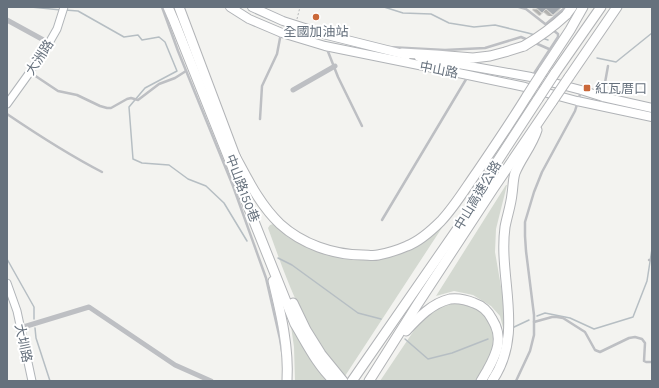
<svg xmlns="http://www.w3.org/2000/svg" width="659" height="388" viewBox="0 0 659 388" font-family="Karla,'Noto Sans TC',sans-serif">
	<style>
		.green { fill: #d4d9d1 }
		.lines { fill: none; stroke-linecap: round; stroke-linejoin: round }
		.stream { stroke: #b6bec3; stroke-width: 1.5 }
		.building { fill: #a4a9af; stroke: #d4d4d2; filter: url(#shadow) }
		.secondary-casing { stroke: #b1b5b9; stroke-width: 9 }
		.primary-casing { stroke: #b0b3b7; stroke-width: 10 }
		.highway-casing { stroke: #b2b4b7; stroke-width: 11 }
		.path { stroke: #b6b8ba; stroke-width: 1; stroke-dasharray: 2 2; stroke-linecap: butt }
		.lane { stroke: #bdbfc3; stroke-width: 2.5 }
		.street { stroke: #bdbfc3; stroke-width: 5 }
		.secondary { stroke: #fff; stroke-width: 7 }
		.primary { stroke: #fff; stroke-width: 8 }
		.highway { stroke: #fff; stroke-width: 9 }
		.highway-bridge-casing { stroke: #b2b4b7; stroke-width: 11; stroke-linecap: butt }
		.highway-bridge { stroke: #fff; stroke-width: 9 }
		.poi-dot { fill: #ca6839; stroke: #fff; stroke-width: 1.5 }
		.labels { text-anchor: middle; stroke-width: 4; stroke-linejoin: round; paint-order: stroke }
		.poi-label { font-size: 13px; fill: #66717d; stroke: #fff }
		.street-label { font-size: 13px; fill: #66717d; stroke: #fff }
	</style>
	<defs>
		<filter id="shadow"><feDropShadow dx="-2.5" dy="2.5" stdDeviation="0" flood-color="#0004"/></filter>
	</defs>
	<rect width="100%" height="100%" fill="#f3f3f0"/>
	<!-- green -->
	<g class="green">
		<path d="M506 185H507L496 229 495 252 504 304 506 339 500 316 491 306 473 295 454 291 436 296Z"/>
		<path d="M447 220 345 376C305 335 287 280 268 228L270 225 273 224 288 237 306 247 324 253 381 258Z"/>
		<path d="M445 304C454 304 462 303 470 306 484 309 498 331 495 345 493 358 483 370 477 381H380L419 323 434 308Z"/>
		<path d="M290 319 329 381H295L294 347Z"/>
	</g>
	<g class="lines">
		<!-- stream -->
		<g class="stream">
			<path d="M31 7 61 10"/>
			<path d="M384 7 403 13 431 14 449 23 474 27 495 25 528 33 535 35"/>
			<path d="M65 10 78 11 124 37 138 35 142 40 159 37 165 42 177 71 145 88 129 107 133 159 142 163 169 165 188 179 206 186 224 203 247 241"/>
			<path d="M542 38 548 40"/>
			<path d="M597 58 616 62 652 33"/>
			<path d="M278 258 292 265 358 313 381 319"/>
			<path d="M7 259 34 307V319"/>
			<path d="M537 316 545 313 570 318 594 329 633 317 647 281 652 249"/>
			<path d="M35 328 36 338 50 381"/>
			<path d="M512 328 529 320"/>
			<path d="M405 339 428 359 452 353 488 339"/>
		</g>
	</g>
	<!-- building -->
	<path class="building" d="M535 7H562L553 15 546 9 542 13Z"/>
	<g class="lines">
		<defs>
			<g id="secondary">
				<path d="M7 104 30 72 38 58 49 43 57 29 64 7"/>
				<path d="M7 283 17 311 32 381"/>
			</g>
			<g id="primary">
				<path d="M230 7 249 19 282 33 325 46 468 75 525 87 577 101 652 117"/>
				<path d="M252 7 283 21 327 35 407 55"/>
				<path d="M419 57 531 77 581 90 603 97 652 108"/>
			</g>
			<g id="highway">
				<path d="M168 7 174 21 295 324C307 344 317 365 334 381"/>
				<path d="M179 7 237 161"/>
				<path d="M566 15 572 7"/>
				<path d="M402 53 436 55 473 58 490 56 505 52 524 46"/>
				<path d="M543 71 570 30 583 7"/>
				<path d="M555 73 601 7"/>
				<path d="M569 77 617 7"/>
				<path d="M235 156C248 180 260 205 280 224 302 244 333 255 363 255 368 255 373 256 378 255 388 253 398 250 407 246 420 241 432 230 441 221 455 206 465 189 477 172 494 147 511 122 527 96"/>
				<path d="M273 281C281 314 289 347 287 381"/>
				<path d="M293 303 306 330 321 354 343 381"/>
				<path d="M406 331C418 318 432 303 450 299 458 298 467 300 474 303 483 306 488 311 492 319 504 338 497 353 487 371 485 374 483 378 481 381"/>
				<path d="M352 381 474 205 495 165 538 99"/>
				<path d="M369 381 417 305 493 189 552 102"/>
				<path d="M492 381C525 333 498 279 505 227 507 216 511 205 512 194 513 188 513 179 515 173 521 158 532 146 537 130"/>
			</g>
		</defs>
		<!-- secondary casing -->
		<use href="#secondary" class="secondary-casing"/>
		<!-- primary casing -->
		<use href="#primary" class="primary-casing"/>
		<!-- highway casing -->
		<use href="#highway" class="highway-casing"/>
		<!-- path -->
		<path class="path" d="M297 19 300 7"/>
		<!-- lane -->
		<g class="lane">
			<path d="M162 7 178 51 233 186 266 278 280 339 283 357"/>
			<path d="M519 7 526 9 558 34V37L533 75"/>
			<path d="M546 24 566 7"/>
			<path d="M533 42 549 49"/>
			<path d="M388 47 445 50 485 48 521 37 528 40"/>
			<path d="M327 49 338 77 362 126"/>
			<path d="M31 73 58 91 77 95 100 106 107 108H111L127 99 131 98 138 100 159 84 175 78 186 71"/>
			<path d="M601 105 608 66"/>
			<path d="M7 114C38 135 69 155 102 172"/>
			<path d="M260 119 262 86 277 54 281 33"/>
			<path d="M382 220 468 76"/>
			<path d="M649 260H652"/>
			<path d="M534 322 552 317H557L563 318 585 332 595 350 600 352 629 338 635 337 642 339 645 343 644 361 646 362H652"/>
			<path d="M516 381 530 351 534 335V315L526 251 525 236V222L534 192 542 172 575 111 581 91"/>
		</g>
		<!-- street -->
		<g class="street">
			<path d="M7 20 49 43"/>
			<path d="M293 90 335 66"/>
			<path d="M20 328 89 307 175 365 211 381"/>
		</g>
		<!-- secondary -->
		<use href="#secondary" class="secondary"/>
		<!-- primary -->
		<use href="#primary" class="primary"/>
		<!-- highway -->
		<use href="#highway" class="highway"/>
		<defs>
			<g id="highway-bridge">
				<path d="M524 46C541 36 552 28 566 15"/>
				<path d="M527 96 543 71"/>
				<path d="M538 99 555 73"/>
				<path d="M552 102 569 77"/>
			</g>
		</defs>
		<!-- highway-bridge casing -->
		<use href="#highway-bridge" class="highway-bridge-casing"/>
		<!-- highway-bridge -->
		<use href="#highway-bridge" class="highway-bridge"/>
	</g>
	<!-- markers -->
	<g class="poi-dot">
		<circle cx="316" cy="17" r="4"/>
		<rect x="583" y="84" width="8" height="8" rx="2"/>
	</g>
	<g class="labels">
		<!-- poi labels -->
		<g class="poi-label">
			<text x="316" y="36">全國加油站</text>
			<text x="595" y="93" text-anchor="start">紅瓦厝口</text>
		</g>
		<!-- street labels -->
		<g class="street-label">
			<text transform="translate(39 57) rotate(-57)" y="5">大洲路</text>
			<text transform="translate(439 69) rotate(11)" y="5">中山路</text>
			<text transform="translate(243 188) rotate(69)" y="5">中山路150巷</text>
			<text transform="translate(477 195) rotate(-59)" y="5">中山高速公路</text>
			<text transform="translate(24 343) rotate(78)" y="5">大圳路</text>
		</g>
	</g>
	<!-- border -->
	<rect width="659" height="388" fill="none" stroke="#66717d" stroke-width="16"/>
</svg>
